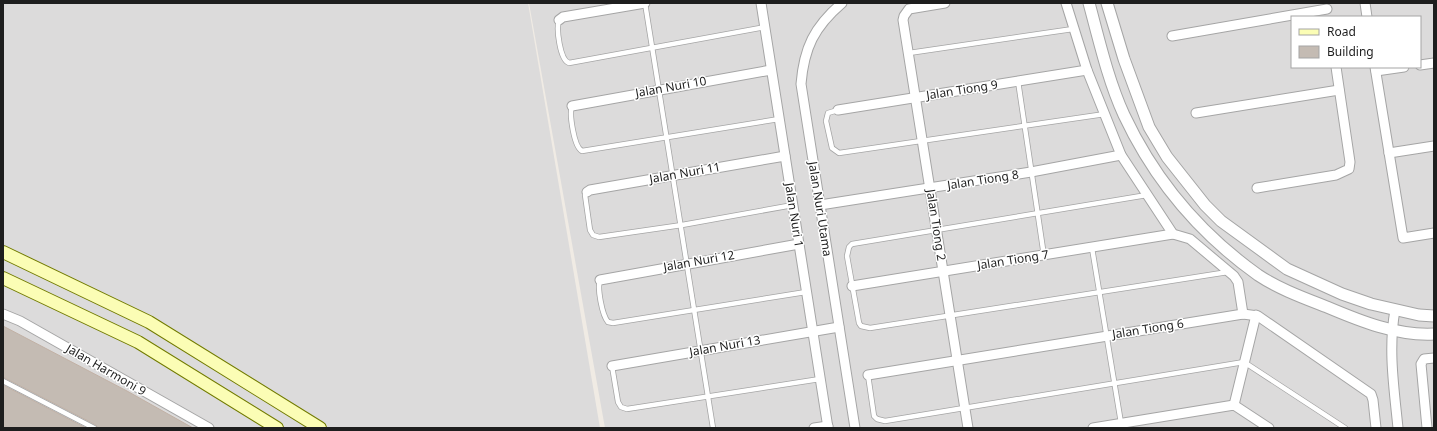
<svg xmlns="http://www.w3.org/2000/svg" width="1437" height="431" viewBox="0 0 1437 431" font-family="'Noto Sans',sans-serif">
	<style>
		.residential { fill: #dcdbdb; fill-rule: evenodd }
		.building { fill: #c4bbb3; stroke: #c2b1a5 }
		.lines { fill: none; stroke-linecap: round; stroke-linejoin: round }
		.service-casing { stroke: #a5a5a5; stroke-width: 6 }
		.minor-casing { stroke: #a5a5a5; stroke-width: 11 }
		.tertiary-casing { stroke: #a5a5a5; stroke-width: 13 }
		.secondary-casing { stroke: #727b00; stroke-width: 14 }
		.service { stroke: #fff; stroke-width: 4.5 }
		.minor { stroke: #fff; stroke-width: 9 }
		.tertiary { stroke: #fff; stroke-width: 11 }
		.secondary { stroke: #fbfdb5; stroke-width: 12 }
		.labels { text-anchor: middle; stroke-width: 3; stroke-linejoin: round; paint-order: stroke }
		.street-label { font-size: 12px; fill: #1e1e1e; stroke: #fff }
	</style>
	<rect width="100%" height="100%" fill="#f0ebe4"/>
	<!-- residential -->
	<g class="residential">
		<path d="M3 3H528L600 428H3Z"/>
		<path d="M529 3H1434V428H605ZM1292 17H1420V67H1292Z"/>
	</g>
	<!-- building -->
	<g class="building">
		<path d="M3 326 127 391 193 428H98L96 425 3 377Z"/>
		<path d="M3 385 86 428H3Z"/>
	</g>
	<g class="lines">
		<defs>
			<g id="service">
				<path d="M645 3 713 428"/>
				<path d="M559 20C556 29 560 60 569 63L765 27"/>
				<path d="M909 53 1073 29"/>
				<path d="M1018 81 1044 256"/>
				<path d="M572 106C569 114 574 147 582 151L779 119"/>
				<path d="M838 110 828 113 826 121 832 148 839 153 1105 114"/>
				<path d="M587 192 585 195 590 230 593 235 599 237 682 225 793 205"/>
				<path d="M1147 195 852 244 849 247 847 256 859 323 861 326 870 328 1228 272"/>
				<path d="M1092 248 1121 423"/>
				<path d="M600 280C597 288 602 315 608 322L613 323 806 292"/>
				<path d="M612 366 618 402 621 407 627 409 820 379"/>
				<path d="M868 375 874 416 877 419 885 421 1244 362 1345 428"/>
				<path d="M3 381 94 428"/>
			</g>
			<g id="minor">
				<path d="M761 3 828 428"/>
				<path d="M842 3C814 27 804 48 801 84L855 428"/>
				<path d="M945 3 909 9 904 16 903 20 968 428"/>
				<path d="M1066 3 1087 70 1121 155 1173 234 1190 239 1234 276 1238 282 1243 314"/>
				<path d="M1365 3 1367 17"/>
				<path d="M559 20 563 17 645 3"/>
				<path d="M1172 36 1327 9"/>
				<path d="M1420 65 1434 63"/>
				<path d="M1375 67 1403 238 1434 233"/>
				<path d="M1376 71 1404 67"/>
				<path d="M572 106 771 70"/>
				<path d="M838 110 1087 70"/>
				<path d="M1196 113 1339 90"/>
				<path d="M1389 153 1434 146"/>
				<path d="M1257 188 1336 175 1349 169 1350 162 1336 67"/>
				<path d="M587 192 590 190 785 156"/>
				<path d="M820 205 1031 172 1121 155"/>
				<path d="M600 280 799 244"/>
				<path d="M852 286 1173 234"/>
				<path d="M1395 310C1388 349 1394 388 1398 428"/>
				<path d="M3 314 20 321 209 428"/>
				<path d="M612 366 839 327"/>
				<path d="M868 375 1243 314 1258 316 1371 394 1373 400 1376 428"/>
				<path d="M1234 405 1256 315"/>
				<path d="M814 428 828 426"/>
				<path d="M1093 428 1234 405 1269 428"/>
				<path d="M1427 428 1421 364 1424 359 1434 358"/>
			</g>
			<g id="tertiary">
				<path d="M1089 3C1099 40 1108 80 1124 115 1155 181 1199 233 1258 275 1279 289 1304 298 1327 307 1360 321 1397 336 1434 334"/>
				<path d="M1107 3 1124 59 1149 127 1167 157 1205 205 1221 221 1287 269 1342 294 1371 304 1419 315 1434 316"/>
			</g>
			<g id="secondary">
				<path d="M3 252 149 322 320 428"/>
				<path d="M3 278 138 342 277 428"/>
			</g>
		</defs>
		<!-- service casing -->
		<use href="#service" class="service-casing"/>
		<!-- minor casing -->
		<use href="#minor" class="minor-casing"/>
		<!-- tertiary casing -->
		<use href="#tertiary" class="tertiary-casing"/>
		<!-- secondary casing -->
		<use href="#secondary" class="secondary-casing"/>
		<!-- service -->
		<use href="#service" class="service"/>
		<!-- minor -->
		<use href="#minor" class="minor"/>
		<!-- tertiary -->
		<use href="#tertiary" class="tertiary"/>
		<!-- secondary -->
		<use href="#secondary" class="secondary"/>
	</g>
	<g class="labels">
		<!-- street labels -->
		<g class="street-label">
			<text transform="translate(671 87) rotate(-10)" y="4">Jalan Nuri 10</text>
			<text transform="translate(962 90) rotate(-9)" y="4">Jalan Tiong 9</text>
			<text transform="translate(685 173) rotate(-10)" y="4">Jalan Nuri 11</text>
			<text transform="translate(983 180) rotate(-9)" y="4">Jalan Tiong 8</text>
			<text transform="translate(820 209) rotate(81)" y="4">Jalan Nuri Utama</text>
			<text transform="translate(794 215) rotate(81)" y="4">Jalan Nuri 1</text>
			<text transform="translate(936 225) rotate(81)" y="4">Jalan Tiong 2</text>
			<text transform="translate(1013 260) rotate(-9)" y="4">Jalan Tiong 7</text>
			<text transform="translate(699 261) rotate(-10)" y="4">Jalan Nuri 12</text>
			<text transform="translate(1148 329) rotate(-9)" y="4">Jalan Tiong 6</text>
			<text transform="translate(725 346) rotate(-10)" y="4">Jalan Nuri 13</text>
			<text transform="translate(106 370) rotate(30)" y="4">Jalan Harmoni 9</text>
		</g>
	</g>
	<!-- border -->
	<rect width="1437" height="431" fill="none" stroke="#1e1e1e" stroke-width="8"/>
	<!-- legend -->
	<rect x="1291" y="16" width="130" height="52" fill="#ffffff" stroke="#a5a5a5"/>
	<rect x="1299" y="29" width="20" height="6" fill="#fbfdb5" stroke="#a5a5a5"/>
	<text x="1327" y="36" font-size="12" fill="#1e1e1e">Road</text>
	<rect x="1299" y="46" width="20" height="12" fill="#c4bbb3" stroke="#a5a5a5"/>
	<text x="1327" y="56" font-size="12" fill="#1e1e1e">Building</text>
</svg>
